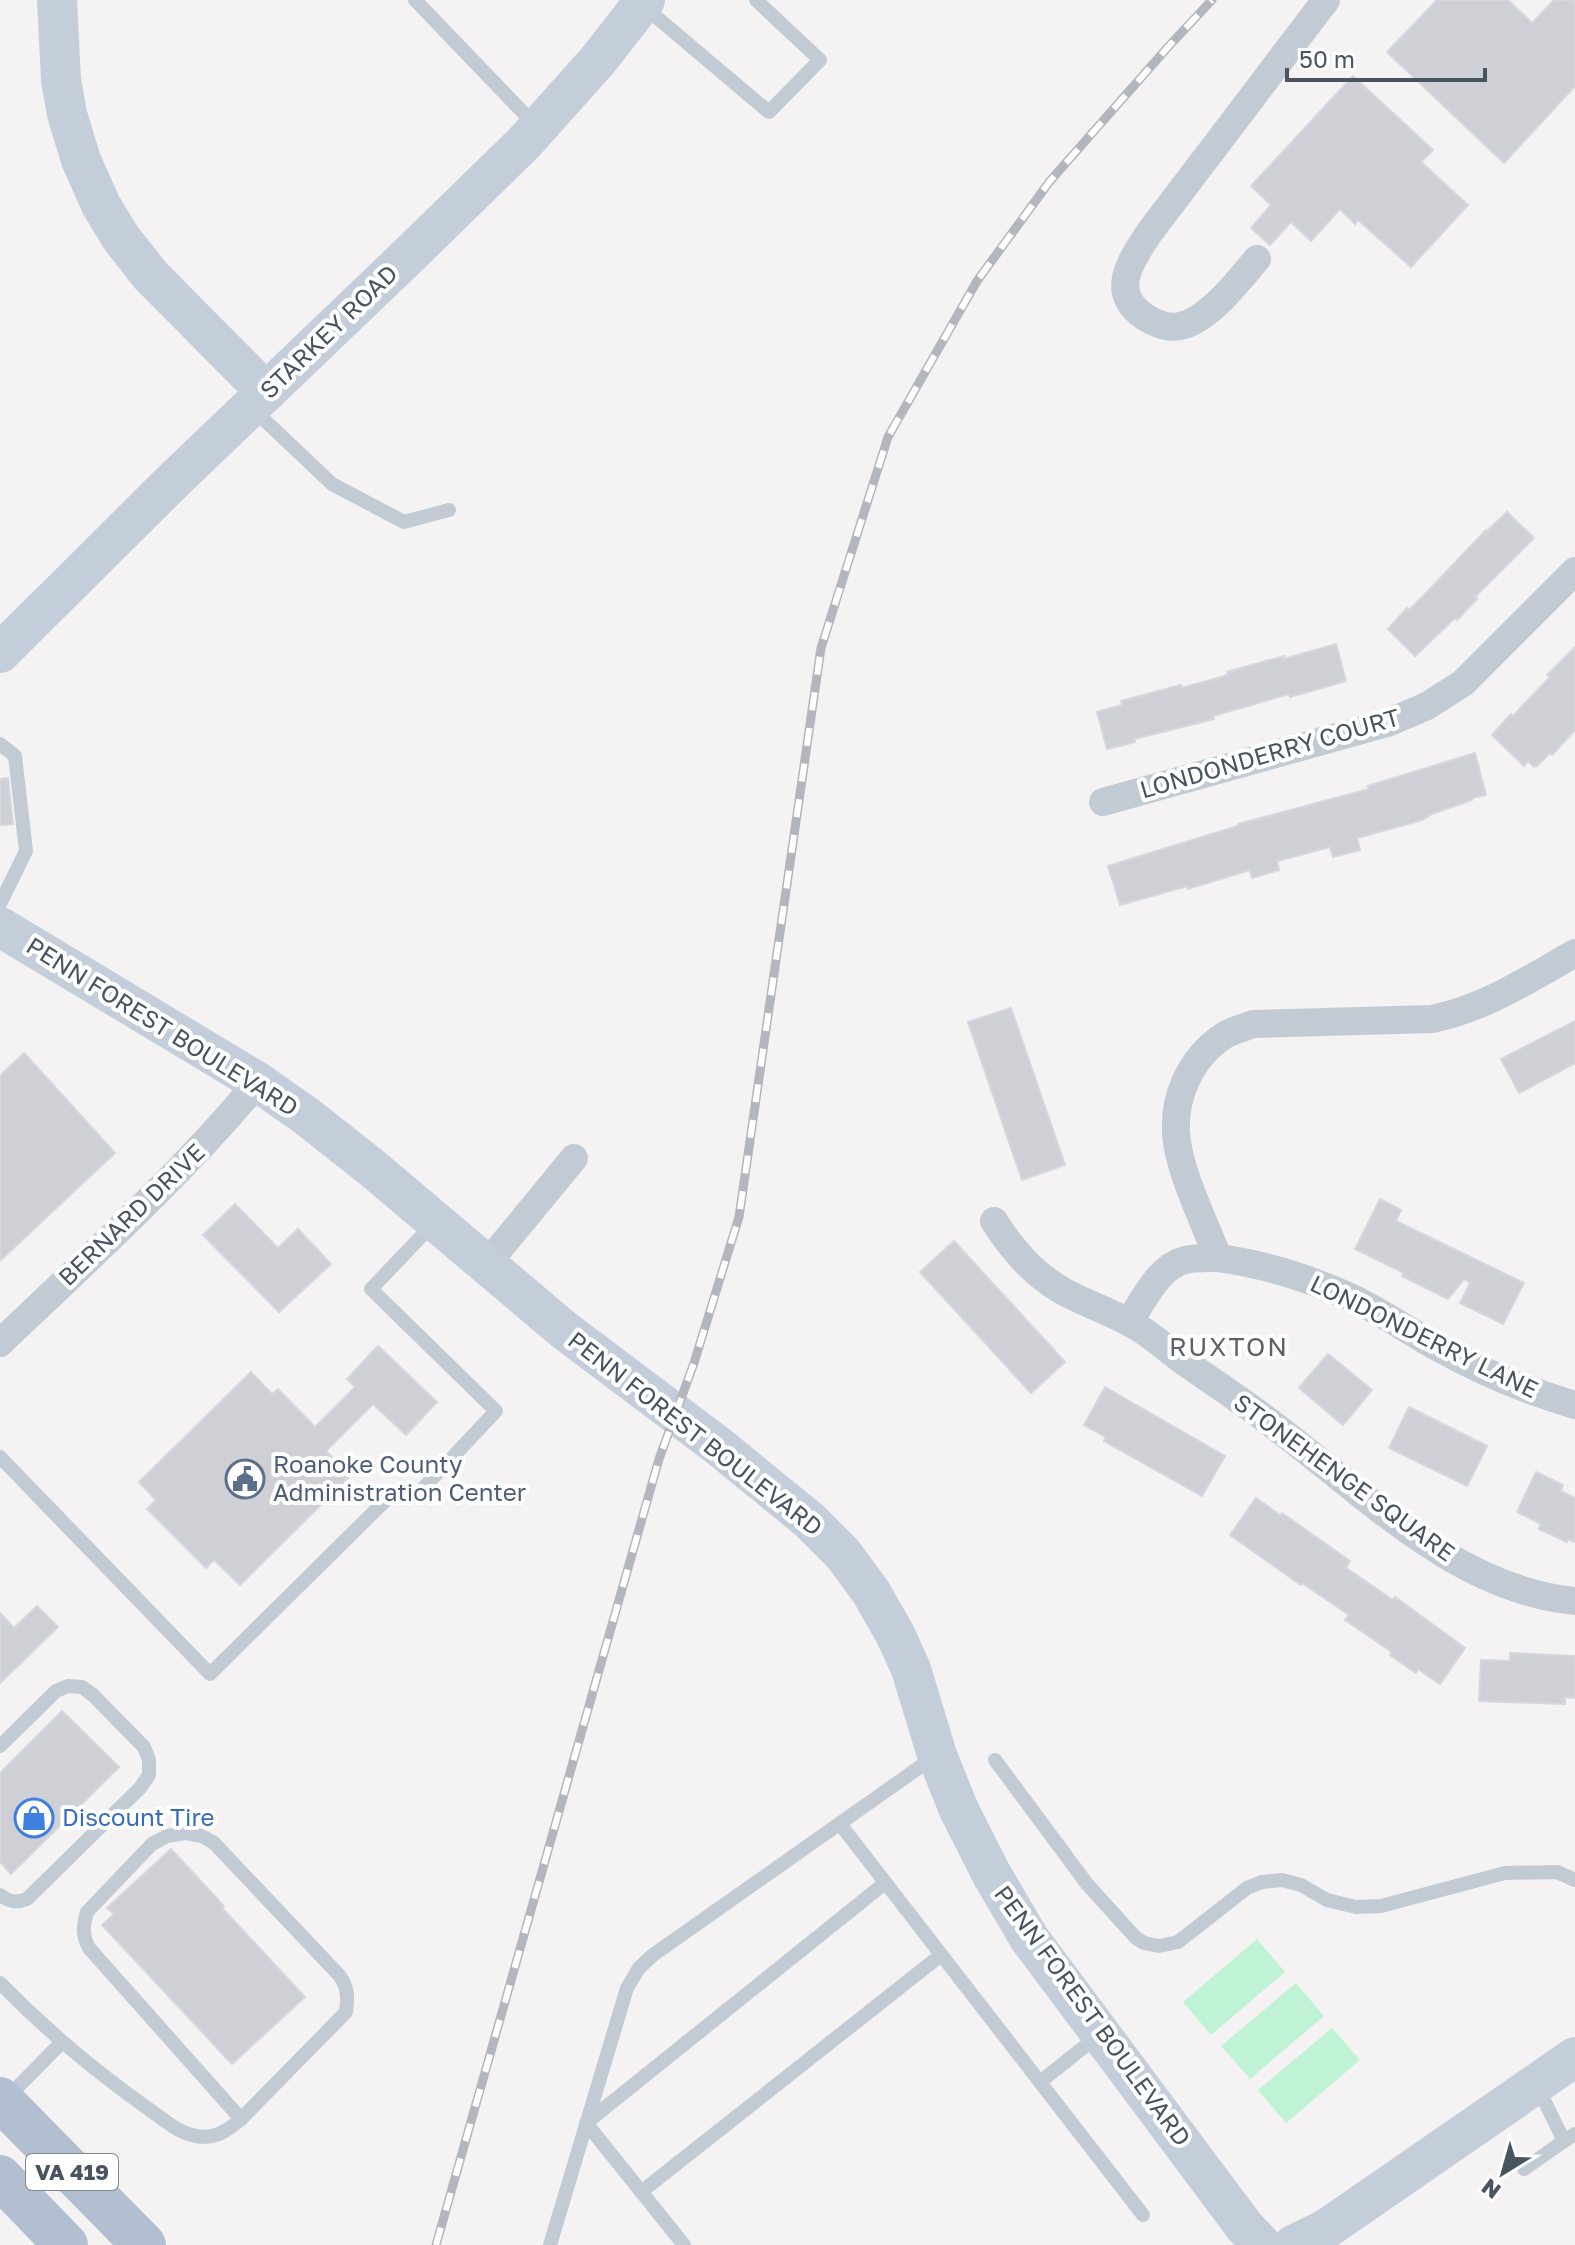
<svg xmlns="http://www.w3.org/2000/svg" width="1575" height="2245" viewBox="0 0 1575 2245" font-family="'Golos Text',sans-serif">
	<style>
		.green { fill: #c0f2d6 }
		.building { fill: #ced0d6; stroke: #d5d7dd; stroke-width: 2 }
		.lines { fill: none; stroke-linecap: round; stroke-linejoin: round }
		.lane { stroke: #c2cbd4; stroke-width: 14 }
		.street { stroke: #c2cbd4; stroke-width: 28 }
		.secondary { stroke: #c4cedb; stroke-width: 40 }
		.primary { stroke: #b1bfd1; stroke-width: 44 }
		.rail-casing { stroke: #b3b6bc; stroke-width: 9 }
		.rail { stroke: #fff; stroke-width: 6; stroke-dasharray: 18; stroke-linecap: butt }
		.labels { text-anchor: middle; stroke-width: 8; stroke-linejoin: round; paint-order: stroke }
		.shield { fill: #fff; stroke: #7f8790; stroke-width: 2 }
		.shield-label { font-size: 22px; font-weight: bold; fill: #485460 }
		.street-label { font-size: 24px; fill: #485460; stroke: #fff }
		.service-label { font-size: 24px; fill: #4e5e75; stroke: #fff; text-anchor: start }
		.shop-label { font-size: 24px; fill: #366cbe; stroke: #fff; text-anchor: start }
		.neighbourhood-label { font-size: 26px; letter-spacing: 2px; fill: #5e6167; stroke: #fff }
	</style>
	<rect width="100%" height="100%" fill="#f4f2f2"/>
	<!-- green -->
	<g class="green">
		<path d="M1257 1939 1285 1972 1211 2035 1183 2002Z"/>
		<path d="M1296 1983 1324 2016 1250 2079 1221 2046Z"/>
		<path d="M1332 2028 1360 2060 1286 2123 1258 2090Z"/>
	</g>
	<!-- building -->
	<g class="building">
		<path d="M1437 0H1508L1532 23 1554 0H1575V86L1504 163 1387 52Z"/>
		<path d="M1353 76 1433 150 1421 162 1468 205 1411 267 1358 220 1355 224 1340 209 1311 241 1291 222 1270 245 1251 228 1271 205 1251 186Z"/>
		<path d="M1507 512 1534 538 1475 597 1477 599 1457 620 1455 618 1415 656 1388 629 1407 608 1409 610 1428 591 1486 530 1487 531Z"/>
		<path d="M1336 644 1346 681 1290 697 1289 694 1213 716 1214 719 1134 739 1135 742 1107 749 1097 712 1122 705 1121 701 1181 685 1182 688 1228 675 1227 672 1284 656V659Z"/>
		<path d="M1575 647V730L1552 755 1550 753 1537 766 1536 765 1534 767 1528 761 1524 766 1492 735 1511 714 1513 716 1550 677 1547 675Z"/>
		<path d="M1475 753 1486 795 1472 798V800L1434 813 1422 820 1357 838 1360 850 1333 857 1330 847 1277 861 1279 870 1252 878 1250 870 1188 889V886L1120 905 1108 866 1238 826V824L1369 789 1368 786Z"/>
		<path d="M8 778 13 824 0 825V779Z"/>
		<path d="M1011 1008 1065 1165 1022 1180 968 1022Z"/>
		<path d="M1575 1021V1063L1519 1093 1501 1059Z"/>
		<path d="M24 1053 115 1153 0 1261V1076Z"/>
		<path d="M1380 1199 1401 1210 1396 1221 1524 1283 1503 1324 1460 1303 1470 1283 1464 1279 1448 1299 1402 1276 1404 1273 1355 1249Z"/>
		<path d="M235 1204 278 1248 298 1229 331 1264 279 1312 203 1235Z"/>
		<path d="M954 1241 1065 1362 1031 1393 920 1272Z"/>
		<path d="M378 1346 437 1402 406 1435 373 1404 326 1451 350 1476 240 1585 214 1560 206 1568 147 1509 156 1500 139 1482 251 1372 272 1394 278 1389 315 1427 355 1387 347 1379Z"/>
		<path d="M1328 1354 1372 1390 1343 1425 1299 1388Z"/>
		<path d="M1105 1387 1225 1456 1202 1496 1104 1441 1106 1437 1084 1425Z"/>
		<path d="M1409 1407 1487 1446 1467 1486 1389 1448Z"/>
		<path d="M1536 1472 1563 1485 1561 1491 1575 1498V1542L1568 1539 1567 1542 1539 1529 1541 1524 1517 1512Z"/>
		<path d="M1256 1498 1280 1515 1282 1513 1350 1561 1346 1568 1393 1600 1395 1597 1465 1648 1440 1684 1418 1669 1416 1673 1390 1655 1392 1652 1345 1620 1349 1615 1302 1583 1301 1585 1230 1535Z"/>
		<path d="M37 1606 58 1627 0 1683V1613L14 1628Z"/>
		<path d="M1510 1653 1575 1656V1698L1565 1697V1704L1479 1701 1481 1660 1510 1661Z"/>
		<path d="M62 1711 119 1767 11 1874 0 1862V1773Z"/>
		<path d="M171 1849 224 1906 222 1908 305 1997 232 2064 102 1925 114 1914 107 1908Z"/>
	</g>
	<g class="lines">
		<!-- lane -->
		<g class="lane">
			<path d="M415 0 537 127"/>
			<path d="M642 5 769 112 820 60 756 0"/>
			<path d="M254 410 332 484 404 522 449 510"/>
			<path d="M0 744 15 756 26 851 0 904"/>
			<path d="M0 1457 210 1674 389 1497 401 1491 415 1497 496 1411 371 1289 435 1222"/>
			<path d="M0 1746 56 1691 68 1686 82 1687 93 1695 144 1747 149 1760V1775L140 1788 27 1899C16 1903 10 1902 0 1895"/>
			<path d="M995 1760 1087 1884 1136 1938 1144 1943 1159 1946 1178 1942 1247 1888 1262 1882 1282 1880 1301 1885 1327 1900 1356 1907 1381 1906 1505 1873 1557 1872 1575 1880"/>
			<path d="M840 1824 1143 2215"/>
			<path d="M185 1833 202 1836 214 1843 339 1975C348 1987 348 1997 346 2012L241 2119 89 1948C82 1935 83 1926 87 1912L152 1844 167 1836Z"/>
			<path d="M0 1983C46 2030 96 2072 150 2110 163 2119 176 2131 192 2135 212 2141 226 2132 241 2119"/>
			<path d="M1040 2082 1099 2035"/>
			<path d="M1538 2088 1564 2141 1575 2134"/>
			<path d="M6 2099 62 2042"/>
			<path d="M1524 2169 1564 2141"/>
			<path d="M641 2192 941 1955"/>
			<path d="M550 2245 627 1988 639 1968 653 1955 934 1757"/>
			<path d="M684 2245 586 2123 885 1883"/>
		</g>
		<!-- street -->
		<g class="street">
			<path d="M1257 259C1239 280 1208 321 1180 326 1168 329 1154 323 1145 317 1108 292 1131 261 1149 233L1326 0"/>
			<path d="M1103 802 1387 723 1427 706 1463 683 1575 571"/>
			<path d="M1575 953C1528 980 1485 1008 1432 1019L1253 1024C1244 1028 1233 1030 1225 1035 1189 1058 1171 1101 1177 1142 1182 1178 1205 1223 1218 1258 1264 1264 1305 1277 1348 1296 1379 1310 1408 1331 1439 1348 1482 1372 1527 1391 1575 1405"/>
			<path d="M994 1221C1012 1249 1031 1272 1061 1290 1087 1305 1117 1313 1142 1330 1157 1340 1171 1352 1186 1363 1217 1385 1250 1406 1280 1430 1368 1497 1459 1590 1575 1601"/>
			<path d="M486 1265 574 1158"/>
			<path d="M1129 1322C1144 1300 1158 1267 1185 1260 1195 1257 1208 1258 1218 1258"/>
			<path d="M0 1343C89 1258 180 1176 258 1082"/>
		</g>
		<!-- secondary -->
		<g class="secondary">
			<path d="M57 0 61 80 67 114 81 160 101 205 121 238 151 276 266 392"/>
			<path d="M0 653 170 484 406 258 524 143 599 59 645 0"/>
			<path d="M0 927 258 1082 305 1115 371 1167 564 1330 717 1445 809 1520 843 1554 871 1592 895 1634 911 1669 937 1755 959 1810 992 1875 1029 1938 1244 2226 1262 2245"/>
			<path d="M1293 2245 1326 2229 1575 2057"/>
		</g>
		<!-- primary -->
		<g class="primary">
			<path d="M0 2099 144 2245"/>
			<path d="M0 2177 66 2245"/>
		</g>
		<defs>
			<path id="rail" d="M436 2245 659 1459 694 1363 739 1217 821 648 888 437 977 281 1050 181 1168 47 1212 0"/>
		</defs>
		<!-- rail casing -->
		<use href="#rail" class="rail-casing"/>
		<!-- rail -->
		<use href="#rail" class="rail"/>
	</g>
	<!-- icons -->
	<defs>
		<symbol id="civic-ring" viewBox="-11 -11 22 22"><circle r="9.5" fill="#fff" stroke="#5c6f8a" stroke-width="1.5"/><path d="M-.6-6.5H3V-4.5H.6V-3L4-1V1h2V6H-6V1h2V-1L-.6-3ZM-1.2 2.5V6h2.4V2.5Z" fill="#5c6f8a"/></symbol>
		<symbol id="shop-ring" viewBox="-11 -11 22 22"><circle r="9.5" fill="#fff" stroke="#3f7fe0" stroke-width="1.5"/><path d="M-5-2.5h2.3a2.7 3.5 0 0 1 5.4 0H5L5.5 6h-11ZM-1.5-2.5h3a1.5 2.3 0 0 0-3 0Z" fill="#3f7fe0"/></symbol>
	</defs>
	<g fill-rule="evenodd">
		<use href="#civic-ring" x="223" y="1457" width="44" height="44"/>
		<use href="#shop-ring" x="12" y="1796" width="44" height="44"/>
	</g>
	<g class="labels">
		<!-- shield labels -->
		<rect class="shield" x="26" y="2154" width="92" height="36" rx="6"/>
		<g class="shield-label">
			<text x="72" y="2180">VA 419</text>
		</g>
		<!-- street labels -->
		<g class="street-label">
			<text transform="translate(329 332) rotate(-44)" y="8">STARKEY ROAD</text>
			<text transform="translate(1270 754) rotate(-16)" y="8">LONDONDERRY COURT</text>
			<text transform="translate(162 1027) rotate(32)" y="8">PENN FOREST BOULEVARD</text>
			<text transform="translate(132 1215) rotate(-44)" y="8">BERNARD DRIVE</text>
			<text transform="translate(1424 1337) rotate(26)" y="8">LONDONDERRY LANE</text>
			<text transform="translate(695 1434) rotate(38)" y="8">PENN FOREST BOULEVARD</text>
			<text transform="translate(1344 1478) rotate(36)" y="8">STONEHENGE SQUARE</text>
			<text transform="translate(1092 2016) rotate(54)" y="8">PENN FOREST BOULEVARD</text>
		</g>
		<!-- service labels -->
		<g class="service-label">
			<text x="273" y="1473">Roanoke County<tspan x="273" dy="28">Administration Center</tspan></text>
		</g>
		<!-- shop labels -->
		<g class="shop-label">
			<text x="62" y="1826">Discount Tire</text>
		</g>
		<!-- neighbourhood labels -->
		<g class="neighbourhood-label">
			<text x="1229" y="1356">RUXTON</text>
		</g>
	</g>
	<!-- north arrow -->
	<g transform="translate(1503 2173) rotate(217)" stroke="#ffffff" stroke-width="6" paint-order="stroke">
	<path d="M0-6L14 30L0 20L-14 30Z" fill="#485460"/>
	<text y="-12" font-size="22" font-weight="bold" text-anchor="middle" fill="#485460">N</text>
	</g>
	<!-- scale -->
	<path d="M1287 68v12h198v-12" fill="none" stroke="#485460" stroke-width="4"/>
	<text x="1299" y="68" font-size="24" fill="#485460" stroke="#ffffff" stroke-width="6" paint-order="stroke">50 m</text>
</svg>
